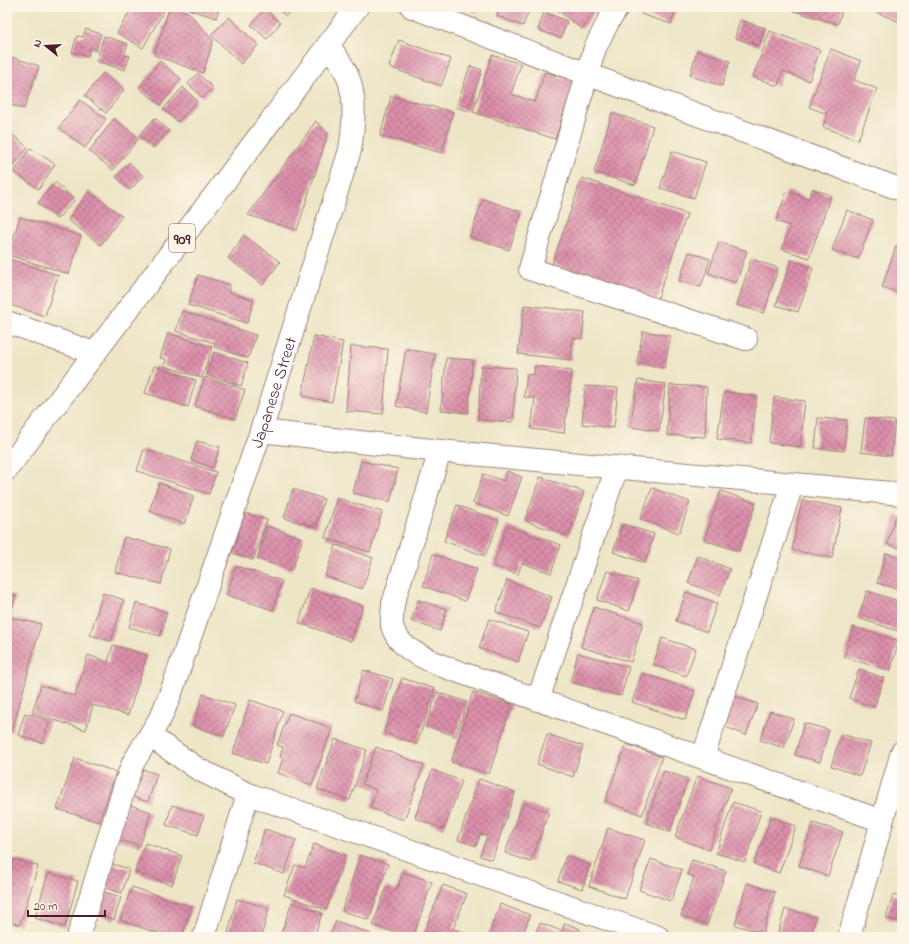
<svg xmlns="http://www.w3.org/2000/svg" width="909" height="944" viewBox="0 0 909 944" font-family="'Indie Flower',sans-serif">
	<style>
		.building { fill: url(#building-cross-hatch) }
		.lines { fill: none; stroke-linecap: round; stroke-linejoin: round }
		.minor-casing { stroke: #9c8278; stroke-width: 24 }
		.major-casing { stroke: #9c8278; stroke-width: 24 }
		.minor { stroke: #fff; stroke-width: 22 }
		.major { stroke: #fff; stroke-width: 22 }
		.labels { text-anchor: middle; stroke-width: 4; stroke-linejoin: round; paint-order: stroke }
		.shield { fill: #fcf5e5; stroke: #7f5f63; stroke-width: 1 }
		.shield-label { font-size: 16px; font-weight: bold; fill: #4a1f2b }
		.street-label { font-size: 17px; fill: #4a1f2b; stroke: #fcf5e5 }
	</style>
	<defs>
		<pattern id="building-cross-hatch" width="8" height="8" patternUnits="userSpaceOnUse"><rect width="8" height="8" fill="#dc8faa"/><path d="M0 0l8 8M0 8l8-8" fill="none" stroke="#b4748b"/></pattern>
	</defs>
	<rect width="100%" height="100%" fill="#fcf5e5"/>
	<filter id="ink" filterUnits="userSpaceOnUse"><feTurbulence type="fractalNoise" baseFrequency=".025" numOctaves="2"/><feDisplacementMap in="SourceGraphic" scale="8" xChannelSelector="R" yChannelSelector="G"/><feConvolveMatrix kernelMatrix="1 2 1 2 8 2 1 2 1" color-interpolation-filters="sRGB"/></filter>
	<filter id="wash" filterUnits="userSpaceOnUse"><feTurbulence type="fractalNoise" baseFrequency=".012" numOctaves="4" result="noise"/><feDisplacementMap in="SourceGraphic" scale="16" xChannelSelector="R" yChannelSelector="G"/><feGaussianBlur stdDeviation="0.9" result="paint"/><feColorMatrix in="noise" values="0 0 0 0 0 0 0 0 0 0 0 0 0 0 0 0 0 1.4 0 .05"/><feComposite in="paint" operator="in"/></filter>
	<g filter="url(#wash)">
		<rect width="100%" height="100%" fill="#ede5c6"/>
		<g id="blocks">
			<!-- building -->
			<g class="building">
				<path d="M132 7H161L165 9 143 48 117 33Z"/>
				<path d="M170 7 188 12 213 41 203 73 154 55Z"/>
				<path d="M189 7H220L216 18 188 9Z"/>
				<path d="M275 7H293L286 16Z"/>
				<path d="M461 7H478L476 12Z"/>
				<path d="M500 7H530L523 26 497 16Z"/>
				<path d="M553 7H598L582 29Z"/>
				<path d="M644 7H677L671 24 641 14Z"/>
				<path d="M796 7H843L838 24 794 11Z"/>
				<path d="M872 7H902V23L871 10Z"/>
				<path d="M265 9 280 23 267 39 251 25Z"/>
				<path d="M544 12 567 21 561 38 538 30Z"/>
				<path d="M229 17 258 45 241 64 211 35Z"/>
				<path d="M740 20 765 28 759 46 735 38Z"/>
				<path d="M86 29 101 34 96 50 90 48 88 56 72 52 77 36 83 37Z"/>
				<path d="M770 31 820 50 809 81 783 71 778 86 753 77Z"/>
				<path d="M104 36 128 44 124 55 130 56 125 70 96 61Z"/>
				<path d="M399 40 451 59 441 86 389 67Z"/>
				<path d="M831 49 861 61 854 80 877 89 858 140 823 127 827 114 809 107Z"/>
				<path d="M697 50 730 61 722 86 690 76Z"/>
				<path d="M492 55 521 64 511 94 535 102 545 72 574 81 555 139 473 112Z"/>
				<path d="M8 56 39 66 24 109 7 104Z"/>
				<path d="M160 61 181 79 161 105 139 88Z"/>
				<path d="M470 66 482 70 468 111 456 107Z"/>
				<path d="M103 73 124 90 106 113 85 96Z"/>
				<path d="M198 73 213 88 203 98 188 84Z"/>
				<path d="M183 87 197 101 178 122 163 109Z"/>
				<path d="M391 96 453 112 442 153 380 136Z"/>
				<path d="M80 100 106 119 85 148 59 128Z"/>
				<path d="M612 113 653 126 635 185 594 172Z"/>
				<path d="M155 118 169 131 153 148 139 135Z"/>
				<path d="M114 119 139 138 113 170 89 151Z"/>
				<path d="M316 121 328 133 297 230 248 215Z"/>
				<path d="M12 134 28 148 9 171 7 169V140Z"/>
				<path d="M30 148 55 164 39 189 14 172Z"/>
				<path d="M672 151 706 162 694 198 660 188Z"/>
				<path d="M129 162 143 176 130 190 116 177Z"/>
				<path d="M582 178 687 214 657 300 552 264Z"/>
				<path d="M55 182 75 200 57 219 38 203Z"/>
				<path d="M812 189 831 195 809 258 782 249 790 226 776 221 787 191 809 199Z"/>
				<path d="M89 191 122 216 101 245 68 220Z"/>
				<path d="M483 199 522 212 509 250 470 237Z"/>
				<path d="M847 210 873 220 858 259 832 250Z"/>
				<path d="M20 217 81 236 69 274 8 255Z"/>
				<path d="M244 235 280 262 263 285 228 258Z"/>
				<path d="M719 242 747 251 736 283 708 273Z"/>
				<path d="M896 246 902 248V294L882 287Z"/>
				<path d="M689 252 710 259 701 287 679 281Z"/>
				<path d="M9 259 58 275 45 316 7 304V266Z"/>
				<path d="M751 259 778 268 764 313 737 305Z"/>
				<path d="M791 260 813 268 798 312 776 305Z"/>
				<path d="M198 275 230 285 228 292 254 300 247 323 188 305Z"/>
				<path d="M524 305 585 312 582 339 573 338 571 360 518 354Z"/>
				<path d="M182 311 256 335 248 358 214 347 215 343 176 331Z"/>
				<path d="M643 331 671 336 664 368 637 362Z"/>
				<path d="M168 333 212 347 202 378 164 366 166 359 160 358Z"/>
				<path d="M314 336 343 342 332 402 302 396Z"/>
				<path d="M351 346 388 349 383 414 346 411Z"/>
				<path d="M406 349 435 354 426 412 396 406Z"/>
				<path d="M214 352 248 363 241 386 207 375Z"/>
				<path d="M446 358 473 360 468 413 441 410Z"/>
				<path d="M154 366 196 380 188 407 145 393Z"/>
				<path d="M481 366 516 368 513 422 478 420Z"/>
				<path d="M535 366 572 371 564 433 531 429 535 398 524 397 527 374 534 375Z"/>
				<path d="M205 377 245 390 235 419 195 406Z"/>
				<path d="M638 380 666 384 659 431 630 427Z"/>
				<path d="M670 385 707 387 705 437 667 435Z"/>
				<path d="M585 386 618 388 614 428 582 424Z"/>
				<path d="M724 392 757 396 751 443 717 439Z"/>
				<path d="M774 397 805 401 800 447 769 443Z"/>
				<path d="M818 418 847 420 844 451 815 448Z"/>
				<path d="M865 418 895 421 891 456 861 452Z"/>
				<path d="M197 441 220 447 213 468 191 460Z"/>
				<path d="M144 449 216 472 209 494 137 471Z"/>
				<path d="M361 461 398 469 390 502 353 493Z"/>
				<path d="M507 471 522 477 508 516 473 503 483 474 504 481Z"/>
				<path d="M540 477 584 492 569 536 525 521Z"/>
				<path d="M159 483 194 496 184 524 149 511Z"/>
				<path d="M652 488 690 502 679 533 640 519Z"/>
				<path d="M293 489 324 499 316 527 284 518Z"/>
				<path d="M721 491 756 503 739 551 704 540Z"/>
				<path d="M337 498 382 512 370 552 325 538Z"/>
				<path d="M802 500 842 508 832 558 792 550Z"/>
				<path d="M457 505 499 521 485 556 444 541Z"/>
				<path d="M245 513 267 520 253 560 232 553Z"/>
				<path d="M896 515 902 517V549L887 544Z"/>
				<path d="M622 524 654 534 645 563 613 552Z"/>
				<path d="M267 526 303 538 292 570 257 559Z"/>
				<path d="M507 526 561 545 551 573 522 563 518 574 493 566Z"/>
				<path d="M124 537 170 549 161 584 115 572Z"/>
				<path d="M336 545 373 558 362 589 325 576Z"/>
				<path d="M886 553 902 558V590L877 583Z"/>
				<path d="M433 554 477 569 465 601 423 586Z"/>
				<path d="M698 556 730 569 720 595 688 583Z"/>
				<path d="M236 566 282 581 273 610 227 595Z"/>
				<path d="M607 571 638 581 629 611 597 600Z"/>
				<path d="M507 580 552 597 540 628 496 612Z"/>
				<path d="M310 588 363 606 351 641 299 623Z"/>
				<path d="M867 591 902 602V618L898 631 858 618Z"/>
				<path d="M686 592 717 603 707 632 676 621Z"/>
				<path d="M103 593 124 600 111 641 90 635Z"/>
				<path d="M7 594 16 596 10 616 7 615Z"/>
				<path d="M418 600 447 609 440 631 411 621Z"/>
				<path d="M136 603 167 612 160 636 129 627Z"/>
				<path d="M594 607 643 623 631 662 581 647Z"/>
				<path d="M7 617 41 624 12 732 7 730Z"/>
				<path d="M489 619 528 632 518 662 479 648Z"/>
				<path d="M853 627 899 641 890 671 844 657Z"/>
				<path d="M662 638 696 649 686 676 653 665Z"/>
				<path d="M113 645 147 655 128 715 93 705 86 730 32 713 41 685 75 696 88 655 108 662Z"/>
				<path d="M578 653 629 667 621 696 570 682Z"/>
				<path d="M859 669 884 678 874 707 849 698Z"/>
				<path d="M364 670 393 679 383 711 354 701Z"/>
				<path d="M642 673 695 691 685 720 632 702Z"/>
				<path d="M402 678 435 689 417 744 384 733Z"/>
				<path d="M437 692 467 702 456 736 426 726Z"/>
				<path d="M473 692 512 704 489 774 451 762Z"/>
				<path d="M203 694 235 705 224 736 193 726Z"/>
				<path d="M731 695 758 704 746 735 720 725Z"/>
				<path d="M250 700 283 711 266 764 233 753Z"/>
				<path d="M770 711 794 719 784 748 760 740Z"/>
				<path d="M25 713 50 721 42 743 18 735Z"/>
				<path d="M289 713 332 728 312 785 278 773 283 758 280 757 283 747 277 745Z"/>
				<path d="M804 723 829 730 820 762 795 755Z"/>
				<path d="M547 734 583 746 573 777 537 764Z"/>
				<path d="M841 734 871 743 860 776 831 766Z"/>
				<path d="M335 739 367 750 350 800 317 789Z"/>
				<path d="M626 744 662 757 642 815 605 801Z"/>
				<path d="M376 747 424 765 404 820 370 808 376 790 362 784Z"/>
				<path d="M75 758 116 772 99 822 57 809Z"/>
				<path d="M139 768 157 774 148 802 130 796Z"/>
				<path d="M432 770 462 781 444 829 415 818Z"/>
				<path d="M664 771 688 779 670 832 646 823Z"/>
				<path d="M697 776 731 788 709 850 675 837Z"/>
				<path d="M479 779 515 792 492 860 480 856 487 836 480 834 476 846 458 840Z"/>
				<path d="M733 802 761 811 745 862 716 853Z"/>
				<path d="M523 803 549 812 531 862 505 853Z"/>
				<path d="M127 804 151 812 140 846 116 839Z"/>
				<path d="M172 805 204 816 198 835 166 825Z"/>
				<path d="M771 817 796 826 779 873 754 864Z"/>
				<path d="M813 823 843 832 828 876 799 866Z"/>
				<path d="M608 828 645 840 625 899 589 886Z"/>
				<path d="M265 829 296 840 284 874 253 863Z"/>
				<path d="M145 843 182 856 172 885 135 872Z"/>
				<path d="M314 844 346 855 326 910 284 895 295 865 305 868Z"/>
				<path d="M360 855 388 864 369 920 342 911Z"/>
				<path d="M566 856 590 865 582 889 558 881Z"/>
				<path d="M14 859 38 866 20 925 7 921V882Z"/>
				<path d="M651 859 682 870 671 901 639 890Z"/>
				<path d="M692 860 726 871 707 925 681 916 694 877 687 874Z"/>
				<path d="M106 862 129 869 122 893 98 886Z"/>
				<path d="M403 872 432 882 413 937H409L373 925 386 887 396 891Z"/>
				<path d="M48 873 78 881 65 927 35 918Z"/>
				<path d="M747 883 775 892 763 933 735 925Z"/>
				<path d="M443 885 467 894 453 929 473 937H422Z"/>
				<path d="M132 887 192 907 182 937H168L120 920Z"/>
				<path d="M97 890 121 897 114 920 91 912Z"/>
				<path d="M893 895 902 897V922L886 918Z"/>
				<path d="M237 899 269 908 261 937H243L228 933Z"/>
				<path d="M292 902 322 913 314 937H280Z"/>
				<path d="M500 904 530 915 522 937H488Z"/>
				<path d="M785 909 816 917 811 937H777Z"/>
				<path d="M336 921 371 934V937H330Z"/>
				<path d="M540 923 562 931 565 923 580 929 577 937H534Z"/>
			</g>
		</g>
	</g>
	<g filter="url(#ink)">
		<use href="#blocks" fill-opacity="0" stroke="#9c8278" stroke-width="1"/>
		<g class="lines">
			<defs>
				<g id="minor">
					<path d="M412 7 587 74 902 190"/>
					<path d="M618 7 608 22 595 48 530 269 746 339"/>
					<path d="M7 322 94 353"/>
					<path d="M261 431 440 451 902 494"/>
					<path d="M440 451 393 604C393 611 391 620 392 626 399 650 425 658 445 667L882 821"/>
					<path d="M538 700 617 467"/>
					<path d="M150 736 198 769 248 794 658 937"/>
					<path d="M703 757 792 485"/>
					<path id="s1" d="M78 937 126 782 133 763 162 715 173 687 261 431 350 150C354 123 358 90 342 65 338 58 333 52 328 45"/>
					<path d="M204 937 248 794"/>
					<path d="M849 937 902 752"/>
				</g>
				<path id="major" d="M7 469 357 7"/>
			</defs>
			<!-- minor casing -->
			<use href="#minor" class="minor-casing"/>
			<!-- major casing -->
			<use href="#major" class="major-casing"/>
			<!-- minor -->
			<use href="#minor" class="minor"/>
			<!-- major -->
			<use href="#major" class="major"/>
		</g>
	</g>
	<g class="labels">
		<!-- shield labels -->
		<rect class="shield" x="169" y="224" width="26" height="28" rx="3"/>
		<g class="shield-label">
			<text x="182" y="244">909</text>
		</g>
		<!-- street labels -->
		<g class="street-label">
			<text dy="6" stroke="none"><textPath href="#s1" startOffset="580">Japanese Street</textPath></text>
		</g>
	</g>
	<!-- margin -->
	<rect width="909" height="944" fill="none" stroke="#fcf5e5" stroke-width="24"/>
	<!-- north arrow -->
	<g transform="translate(46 46) rotate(288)" stroke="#fcf5e5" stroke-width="3" paint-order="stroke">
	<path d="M0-3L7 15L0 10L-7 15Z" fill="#4a1f2b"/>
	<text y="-6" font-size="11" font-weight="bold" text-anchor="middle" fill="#4a1f2b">N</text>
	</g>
	<!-- scale -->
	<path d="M28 910v6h77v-6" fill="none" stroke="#4a1f2b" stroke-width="2"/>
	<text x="34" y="910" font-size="12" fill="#4a1f2b" stroke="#fcf5e5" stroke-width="3" paint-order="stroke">20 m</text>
</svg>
